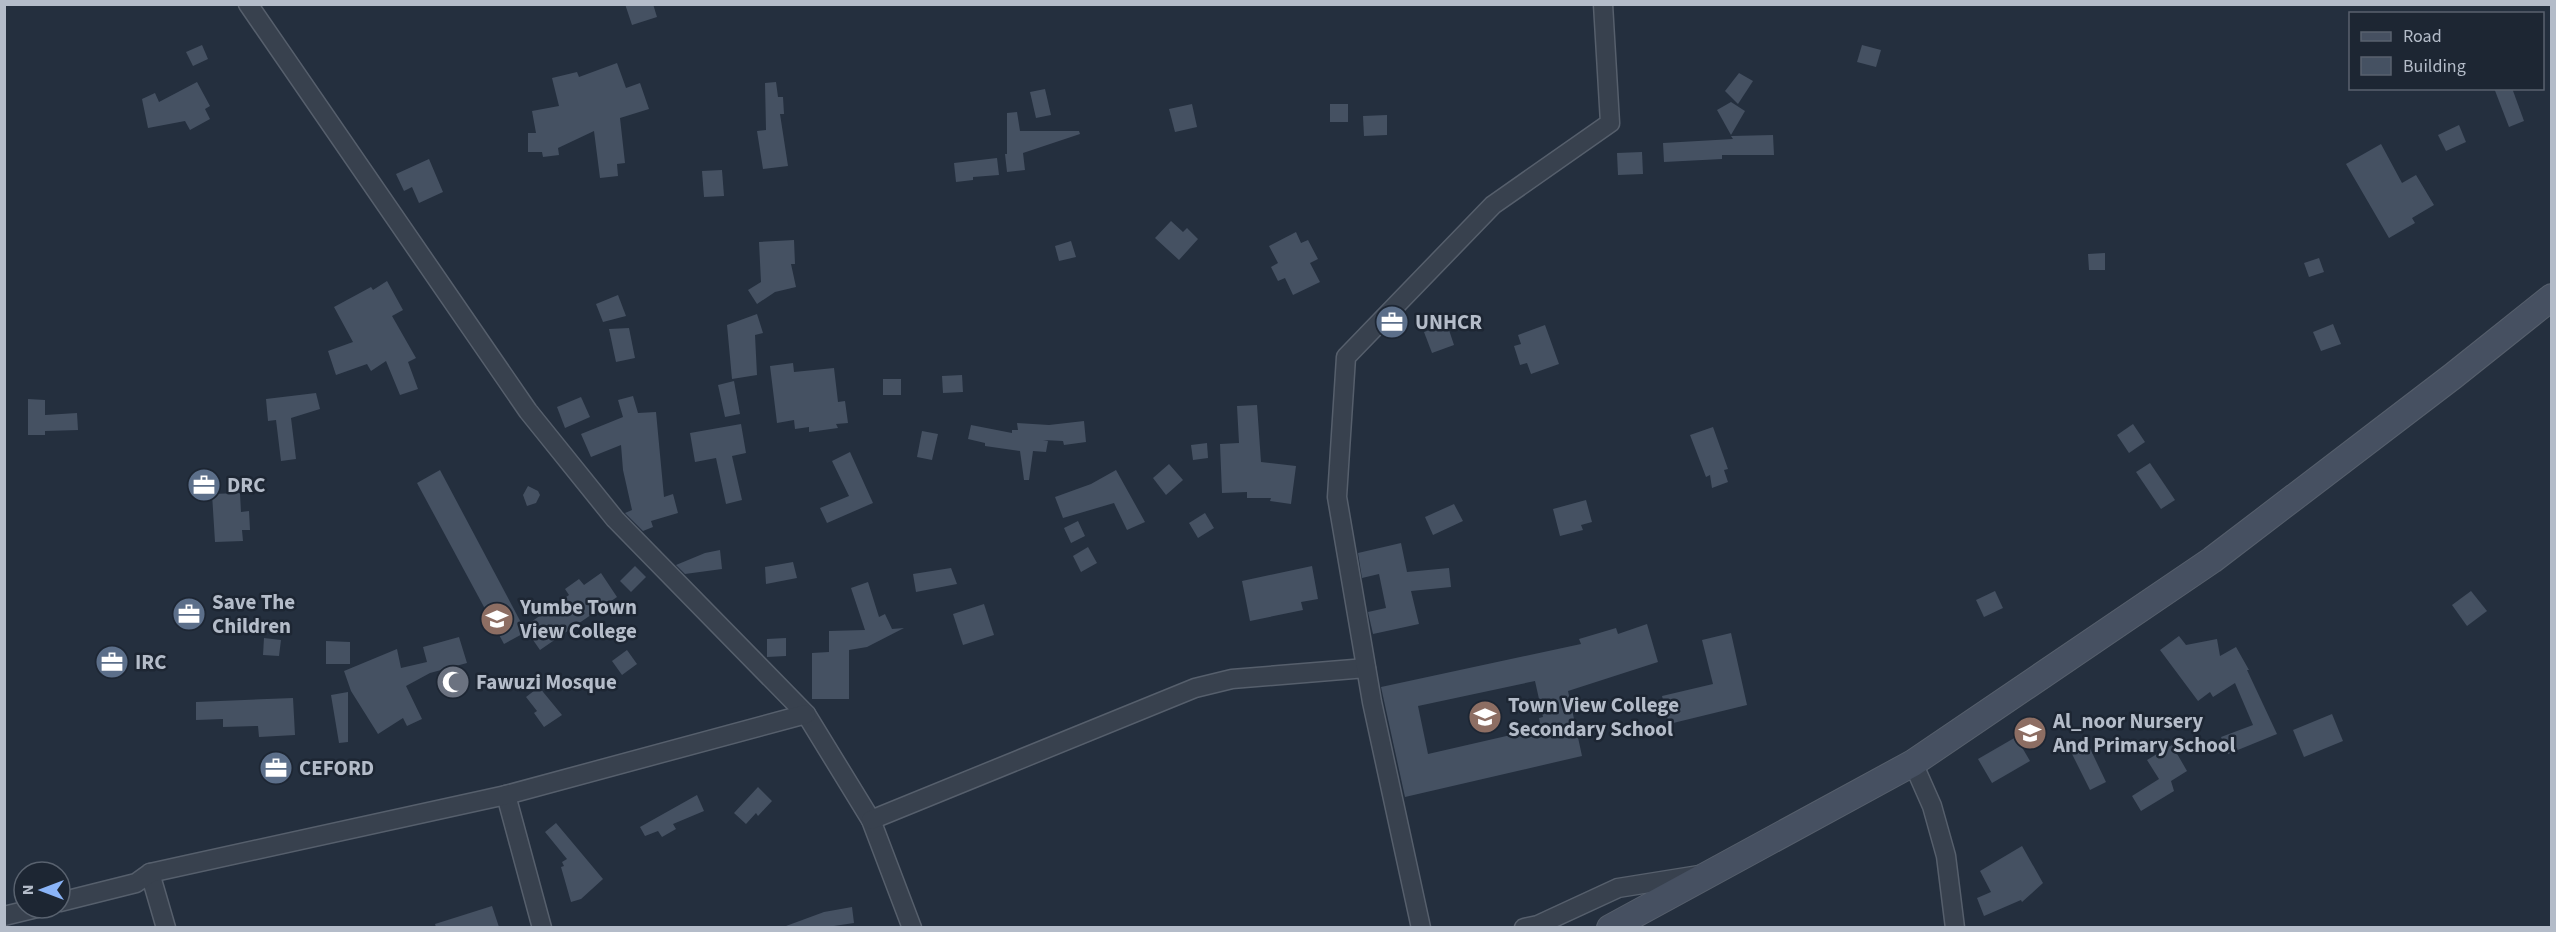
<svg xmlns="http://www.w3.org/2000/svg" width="2556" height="932" viewBox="0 0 2556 932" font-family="'Source Sans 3',sans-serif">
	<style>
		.building { fill: #455162; fill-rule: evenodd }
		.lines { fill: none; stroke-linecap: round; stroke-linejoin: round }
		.minor-casing { stroke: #565f6c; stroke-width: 21 }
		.secondary-casing { stroke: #565f6c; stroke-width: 28 }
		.minor { stroke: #38414e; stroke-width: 18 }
		.secondary { stroke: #465061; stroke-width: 26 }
		.labels { text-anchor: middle; stroke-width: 5; stroke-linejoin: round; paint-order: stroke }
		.poi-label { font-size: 21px; font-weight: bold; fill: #b4bcc9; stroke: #1d2633; text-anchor: start }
	</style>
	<rect width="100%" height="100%" fill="#242f3e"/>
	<!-- building -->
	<g class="building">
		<path d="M625 4H653L657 17 632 25Z"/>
		<path d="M202 45 208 59 193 66 186 52Z"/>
		<path d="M1862 45 1881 50 1876 67 1857 62Z"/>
		<path d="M617 63 626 88 640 83 649 109 620 118 625 163 617 164 618 176 600 178 594 131 558 148 559 155 543 157 542 152H528V133H536L532 111 559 106 552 78 577 72 579 77Z"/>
		<path d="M1739 73 1753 81 1738 104 1725 91Z"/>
		<path d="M197 82 210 106 205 109 210 119 190 130 185 121 148 128 142 99 155 93 159 102Z"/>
		<path d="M776 82 778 97H783L784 114H780L788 166 763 169 757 131 766 130 765 83Z"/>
		<path d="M2494 88H2512L2524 121 2509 127Z"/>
		<path d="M1045 89 1051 115 1036 118 1030 92Z"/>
		<path d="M1731 102 1745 111 1731 135 1717 110Z"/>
		<path d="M1192 104 1197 127 1175 132 1169 109Z"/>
		<rect x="1330" y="104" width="18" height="18"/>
		<path d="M1017 112 1020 131H1079L1080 134 1023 153 1025 170 1007 172 1005 154H1007V113Z"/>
		<path d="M1387 115V135L1364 136 1363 116Z"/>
		<path d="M2459 125 2466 142 2446 151 2438 135Z"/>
		<path d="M1773 135 1774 155H1722V159L1664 162 1663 143 1733 139 1731 136Z"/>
		<path d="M2381 144 2402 183 2416 175 2434 205 2412 218 2415 223 2389 238 2346 164Z"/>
		<path d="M1642 152 1643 174 1618 175 1617 153Z"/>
		<path d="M997 158 999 175 973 177V180L956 182 954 163Z"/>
		<path d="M429 159 443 192 419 203 412 187 404 191 396 174Z"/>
		<path d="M722 170 724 196 704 197 702 171Z"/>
		<path d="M1171 221 1183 232 1187 228 1198 239 1179 260 1155 238Z"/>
		<path d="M1296 232 1301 243 1308 240 1318 259 1310 263 1320 282 1293 295 1285 278 1278 281 1271 267 1278 263 1269 246Z"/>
		<path d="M794 240 795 264H791L796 287 775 292 757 304 748 290 761 282 759 242Z"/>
		<path d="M1071 241 1076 257 1059 261 1055 246Z"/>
		<path d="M2105 253V270H2089L2088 254Z"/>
		<path d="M2319 258 2324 272 2309 277 2304 263Z"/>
		<path d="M387 281 403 310 392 316 416 358 408 362 418 389 400 395 386 361 371 371 367 364 336 375 328 351 353 342 334 307 371 287 373 290Z"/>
		<path d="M618 295 626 316 603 322 596 304Z"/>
		<path d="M757 314 763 333 755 335 757 375 732 379 727 325Z"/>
		<path d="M1447 324 1454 345 1432 353 1424 332Z"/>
		<path d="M2333 324 2341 344 2321 351 2313 332Z"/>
		<path d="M1545 325 1559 364 1531 374 1527 363 1520 365 1514 346 1521 344 1518 335Z"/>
		<path d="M629 328 635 358 616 362 609 329Z"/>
		<path d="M793 363 794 372 834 368 838 402 845 401 848 423 836 424 838 428 809 432V427L795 429 794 420 777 423 770 366Z"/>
		<path d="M962 375 963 392 943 393 942 376Z"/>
		<rect x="883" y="379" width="18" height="16"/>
		<path d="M734 381 740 414 725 417 718 385Z"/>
		<path d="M316 393 320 409 291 418 296 459 281 461 276 420 268 421 266 399Z"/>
		<path d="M633 396 638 413 656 412 664 497 673 494 678 513 651 521 653 527 643 531 625 513 632 510 623 470 621 445 591 457 581 434 623 417 618 400Z"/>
		<path d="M581 397 590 417 565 428 557 407Z"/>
		<path d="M28 399 45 400V415L77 413 78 430 45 431V435H28Z"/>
		<path d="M1257 405 1261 462 1296 466 1291 504 1270 501 1271 498H1247V492L1222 493 1220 444 1239 443 1237 406Z"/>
		<path d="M1084 421 1086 442 1064 445 1063 441 1043 440 1048 441 1046 452 1033 451 1029 480H1024L1020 451 985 446V443L968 439 971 425 1012 433V430H1018L1017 423 1049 425Z"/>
		<path d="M741 424 746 453 732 456 742 500 726 504 716 458 695 462 690 433Z"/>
		<path d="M2133 424 2145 442 2129 453 2117 435Z"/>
		<path d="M1713 427 1728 469 1724 470 1728 482 1712 488 1710 475 1706 477 1690 435Z"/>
		<path d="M922 431 938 434 932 460 917 457Z"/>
		<path d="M1207 443 1208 458 1193 460 1191 445Z"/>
		<path d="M850 452 873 503 827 523 820 508 849 496 832 461Z"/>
		<path d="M2150 463 2175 500 2161 509 2136 472Z"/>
		<path d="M1169 464 1183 480 1166 495 1153 478Z"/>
		<path d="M440 470 526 632 504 644 417 483Z"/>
		<path d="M1116 470 1145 522 1127 530 1114 503 1063 518 1055 497 1091 484Z"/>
		<path d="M528 486 538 491 540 495 536 503 527 506 523 495Z"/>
		<path d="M240 493 241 512 249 511 250 530H242L243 541 215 542 212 494Z"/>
		<path d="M1586 500 1592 522 1581 525 1583 530 1560 536 1553 509Z"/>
		<path d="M1454 504 1463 521 1433 535 1425 517Z"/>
		<path d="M1205 513 1214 528 1198 538 1189 523Z"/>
		<path d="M1078 521 1085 536 1071 543 1064 528Z"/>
		<path d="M1401 543 1407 572 1449 568 1451 587 1411 591 1419 624 1373 634 1368 612 1386 608 1379 574 1362 578 1358 553Z"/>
		<path d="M1088 547 1097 563 1081 572 1073 556Z"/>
		<path d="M720 550 722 569 685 574 676 565 705 553Z"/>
		<path d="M793 562 797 578 766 584 765 567Z"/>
		<path d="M635 566 646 577 631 592 620 581Z"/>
		<path d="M1312 566 1318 599 1301 602 1303 610 1250 621 1242 581Z"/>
		<path d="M951 568 957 584 916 592 913 574Z"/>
		<path d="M601 573 617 597 540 650 524 627 569 595 565 589 579 579 584 585Z"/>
		<path d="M868 582 879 617 885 614 892 629 904 628 867 647 849 650V699H812V653L829 652V631L865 630 851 588Z"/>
		<path d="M1995 591 2003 608 1984 617 1976 600Z"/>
		<path d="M2471 591 2487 611 2467 626 2452 605Z"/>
		<path d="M984 604 994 635 963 645 953 614Z"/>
		<path d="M1647 624 1658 662 1568 691 1582 756 1405 797 1381 687 1581 644 1579 639 1616 628 1618 634ZM1535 681 1543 717 1539 718 1541 728 1428 754 1418 706Z"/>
		<path d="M1731 633 1747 705 1669 724 1662 696 1713 684 1702 640Z"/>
		<path d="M2179 636 2186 645 2217 639 2220 656 2236 647 2249 670H2247L2277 734 2228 754 2221 737 2253 725 2235 683 2213 697 2210 692 2198 701 2160 650Z"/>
		<path d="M459 637 467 663 430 673 406 686 422 719 407 726 403 718 378 734 351 691 344 671 397 649 401 668 427 662 423 647Z"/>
		<path d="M264 638 281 640 279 656 263 655Z"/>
		<path d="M786 638V656L767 657V639Z"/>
		<path d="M326 641 350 642V664H326Z"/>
		<path d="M627 650 637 664 622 675 612 661Z"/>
		<path d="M539 687 562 715 544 727 534 713 537 711 526 697Z"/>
		<path d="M348 692V742L339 743 331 695Z"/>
		<path d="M293 698 295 735 259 737 258 726 223 727V719L196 720V702Z"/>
		<path d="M2332 714 2343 741 2304 757 2293 730Z"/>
		<path d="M2016 737 2030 761 1992 783 1978 759Z"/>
		<path d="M2086 740 2106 782 2090 790 2072 754Z"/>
		<path d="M2172 745 2187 771 2171 781 2174 791 2141 811 2132 796 2159 779 2147 760Z"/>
		<path d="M758 787 772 801 758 816 756 813 746 824 734 813Z"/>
		<path d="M697 795 704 811 673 824 676 829 662 837 658 831 645 836 640 827Z"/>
		<path d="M556 823 603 879 581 899 571 902 561 867 564 866 562 862 567 859 545 832Z"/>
		<path d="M2022 846 2043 883 2022 902 2021 900 1984 916 1977 898 1991 892 1980 871Z"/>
		<path d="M492 906 499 927H436L435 924Z"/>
		<path d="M852 907 854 923 827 927H786V926L824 912Z"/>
	</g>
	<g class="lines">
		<defs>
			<g id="minor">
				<path d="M248 4 528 411 615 519 806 714 871 820 912 928"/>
				<path d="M1913 763 1932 806 1946 856 1955 928"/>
				<path d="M506 795 542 928"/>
				<path d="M871 820 1195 688 1232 679 1366 668"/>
				<path d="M150 873 166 928"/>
				<path d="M60 902 136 883 150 873 506 795 806 714"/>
				<path d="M4 916 37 908"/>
				<path d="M1421 928 1372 702 1337 497 1346 357 1493 205 1610 123 1603 4"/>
				<path d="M1524 928 1538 925 1618 888 1699 875"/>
			</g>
			<path id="secondary" d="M1610 928 1913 763 2212 560 2453 376 2552 297"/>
		</defs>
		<!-- minor casing -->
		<use href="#minor" class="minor-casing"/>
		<!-- secondary casing -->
		<use href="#secondary" class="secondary-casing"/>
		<!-- minor -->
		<use href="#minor" class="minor"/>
		<!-- secondary -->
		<use href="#secondary" class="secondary"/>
	</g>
	<!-- icons -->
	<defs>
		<symbol id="office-disc" viewBox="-11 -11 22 22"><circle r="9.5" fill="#5c6f8a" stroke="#1d2633"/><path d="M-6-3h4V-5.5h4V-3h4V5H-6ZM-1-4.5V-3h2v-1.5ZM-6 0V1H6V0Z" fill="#fff"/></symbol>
		<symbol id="school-disc" viewBox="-11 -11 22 22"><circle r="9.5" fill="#8d6e63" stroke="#1d2633"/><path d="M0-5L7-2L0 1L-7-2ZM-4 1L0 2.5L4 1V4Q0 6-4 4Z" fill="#fff"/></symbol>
		<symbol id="mosque-disc" viewBox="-11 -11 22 22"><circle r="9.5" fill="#6b7280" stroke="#1d2633"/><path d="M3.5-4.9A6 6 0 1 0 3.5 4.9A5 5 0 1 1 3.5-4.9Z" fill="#fff"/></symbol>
	</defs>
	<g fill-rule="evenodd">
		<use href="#office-disc" x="1373" y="303" width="38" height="38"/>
		<use href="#office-disc" x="185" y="466" width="38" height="38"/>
		<use href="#office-disc" x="170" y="595" width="38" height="38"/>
		<use href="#school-disc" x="478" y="600" width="38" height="38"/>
		<use href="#office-disc" x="93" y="643" width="38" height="38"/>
		<use href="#mosque-disc" x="434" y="663" width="38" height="38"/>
		<use href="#school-disc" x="1466" y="698" width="38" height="38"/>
		<use href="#school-disc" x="2011" y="714" width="38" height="38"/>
		<use href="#office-disc" x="257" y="749" width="38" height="38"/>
	</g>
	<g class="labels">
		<!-- poi labels -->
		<g class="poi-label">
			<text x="1415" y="329">UNHCR</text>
			<text x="227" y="492">DRC</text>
			<text x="212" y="609">Save The<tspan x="212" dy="24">Children</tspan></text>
			<text x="520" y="614">Yumbe Town<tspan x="520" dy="24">View College</tspan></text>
			<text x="135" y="669">IRC</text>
			<text x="476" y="689">Fawuzi Mosque</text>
			<text x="1508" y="712">Town View College<tspan x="1508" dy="24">Secondary School</tspan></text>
			<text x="2053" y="728">Al_noor Nursery<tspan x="2053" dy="24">And Primary School</tspan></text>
			<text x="299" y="775">CEFORD</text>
		</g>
	</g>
	<!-- border -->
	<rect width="2556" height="932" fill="none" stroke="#b4bcc9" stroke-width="12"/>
	<!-- legend -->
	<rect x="2349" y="12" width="195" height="78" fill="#1d2633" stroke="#59626f" stroke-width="1.5"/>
	<rect x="2361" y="32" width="30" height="9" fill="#465061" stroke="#59626f" stroke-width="1.5"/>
	<text x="2403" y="42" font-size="18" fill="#b4bcc9">Road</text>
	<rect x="2361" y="57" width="30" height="18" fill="#455162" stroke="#59626f" stroke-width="1.5"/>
	<text x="2403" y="72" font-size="18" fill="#b4bcc9">Building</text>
	<!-- north arrow -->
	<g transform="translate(42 890) rotate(270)"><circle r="28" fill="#1d2633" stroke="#59626f" stroke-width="1.5"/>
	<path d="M0-4.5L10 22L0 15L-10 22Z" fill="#8ab4f8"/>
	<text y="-9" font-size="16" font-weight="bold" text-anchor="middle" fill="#b4bcc9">N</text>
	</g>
</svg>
